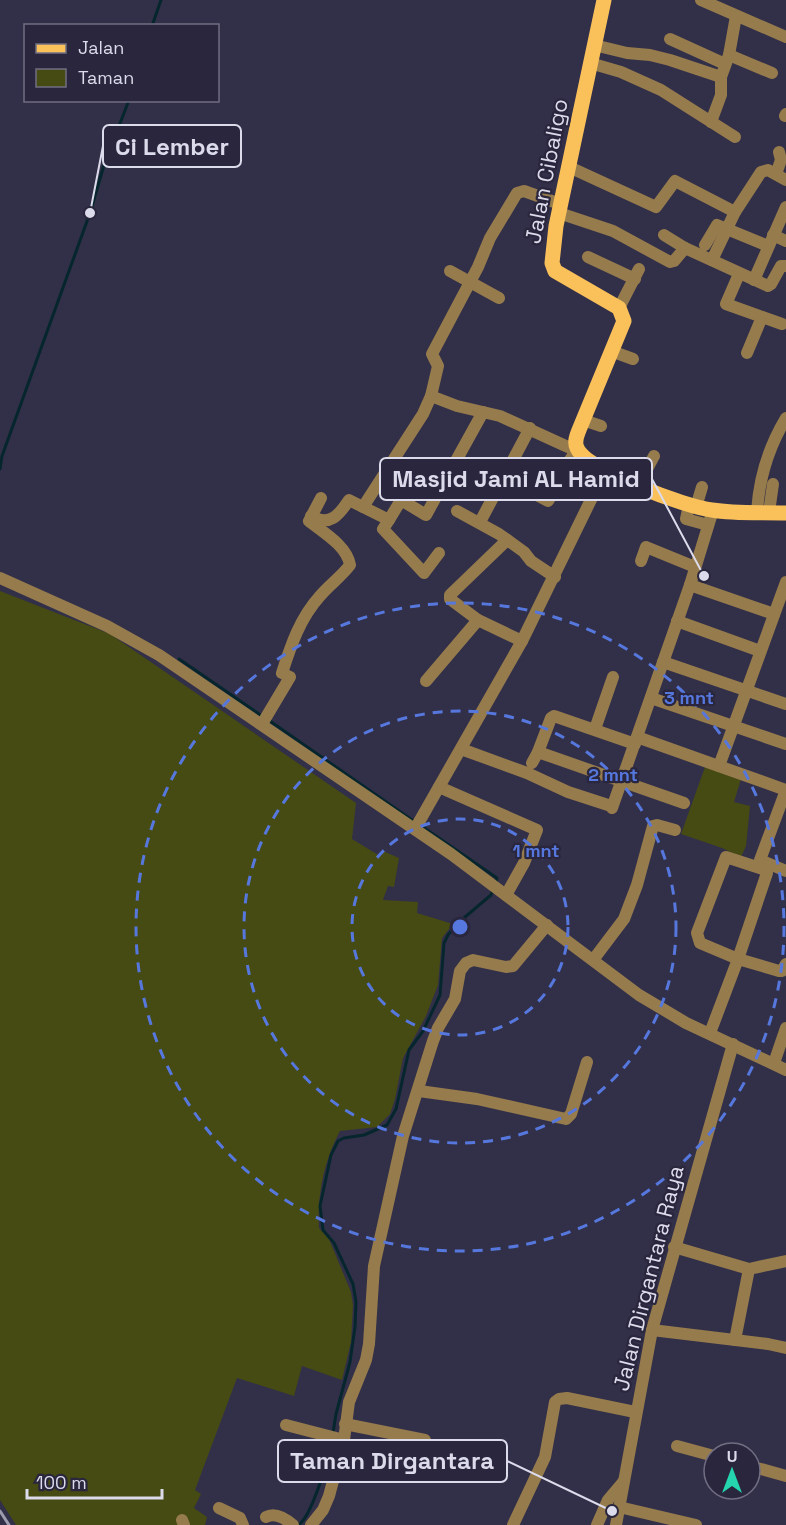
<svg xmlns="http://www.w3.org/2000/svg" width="786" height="1525" viewBox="0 0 786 1525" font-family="'Space Grotesk',sans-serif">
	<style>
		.green { fill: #464a13 }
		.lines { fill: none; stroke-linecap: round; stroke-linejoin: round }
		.stream { stroke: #06262e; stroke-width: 3 }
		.minor { stroke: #967b4d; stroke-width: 12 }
		.major { stroke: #fac15b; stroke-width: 15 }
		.rail { stroke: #9d9caf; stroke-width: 3 }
		.ring { fill: none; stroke: #5678de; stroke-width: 3; stroke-dasharray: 10 8 }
		.labels { text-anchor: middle; stroke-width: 4.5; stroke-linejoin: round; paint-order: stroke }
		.street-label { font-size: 22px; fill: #dcdbeb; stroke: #29263d }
		.centre { fill: #5678de; stroke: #29263d; stroke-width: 3 }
		.ring-label { font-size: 18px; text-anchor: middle; font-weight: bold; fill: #5678de; stroke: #29263d; stroke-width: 4.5; stroke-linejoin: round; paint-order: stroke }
		.leader { fill: none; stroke: #dcdbeb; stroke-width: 2 }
		.callout-dot { fill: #dcdbeb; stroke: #29263d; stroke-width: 2 }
		.callout { fill: #29263d; stroke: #dcdbeb; stroke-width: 2 }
		.callout-label { font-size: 24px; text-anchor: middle; font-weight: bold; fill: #dcdbeb }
	</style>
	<rect width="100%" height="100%" fill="#323048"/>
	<!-- green -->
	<g class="green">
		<path d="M0 591 110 634 356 803 352 839 380 856 383 851 399 858 394 887 388 886 383 900 418 902 417 913 453 924 442 938 438 985 426 1016 403 1058 395 1099 390 1114 377 1127 340 1131C324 1160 317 1196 319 1228L329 1239 351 1292 353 1305 351 1342 342 1380 302 1366 294 1396 237 1378 195 1490 201 1494 194 1508 207 1517 205 1525H16L0 1500Z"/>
		<path d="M705 767 741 779 734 802 750 806 746 846 741 857 722 848 681 834Z"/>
	</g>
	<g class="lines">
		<!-- stream -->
		<g class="stream">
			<path d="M152 26 161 0"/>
			<path d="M0 469 2 456 90 213 104 165 129 100"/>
			<path d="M179 659 262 716"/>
			<path d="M267 719 415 822"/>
			<path d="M420 825 497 878 496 883"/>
			<path d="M333 1433 336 1414 350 1362 355 1327 356 1302 353 1284 334 1243 323 1230 320 1206 331 1155 338 1141 344 1138 364 1135 387 1125 396 1109 409 1050 423 1031 440 995 444 943 448 935 458 923 491 895 493 889"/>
			<path d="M298 1525C311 1519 330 1455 332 1440"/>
		</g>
		<!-- minor -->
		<g class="minor">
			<path d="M701 0 786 37"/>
			<path d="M670 39 725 64"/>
			<path d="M594 45 627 53 650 55 670 60 721 77"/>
			<path d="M729 55 772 73"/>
			<path d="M590 63 621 72 661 90 735 137"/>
			<path d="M785 116 786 114"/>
			<path d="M711 122 721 95V77L729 55 736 16"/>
			<path d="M569 167 656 207 675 181 735 212"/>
			<path d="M776 174 781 160 779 152"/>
			<path d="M559 213 613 231 670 262 674 261 685 248"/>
			<path d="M664 235 685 248 768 286 771 284 781 266H786"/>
			<path d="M773 235 786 241"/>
			<path d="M705 245 717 225 768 246"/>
			<path d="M588 257 635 279"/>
			<path d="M712 260 735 212 761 172 768 170 786 180"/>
			<path d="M450 271 499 298"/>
			<path d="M739 274 726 304 782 324"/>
			<path d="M754 280 786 207"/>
			<path d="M619 308 639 269"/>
			<path d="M611 351 633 359"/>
			<path d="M747 353 762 317"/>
			<path d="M431 396 457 406 500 416 568 447 577 448"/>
			<path d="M483 412 426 515 401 500 389 520 363 507 423 414 431 396 438 366 432 354 478 267 490 238 517 193 524 191 560 204"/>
			<path d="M583 420 601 426"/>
			<path d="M560 476 563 478 548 501 531 492 545 469 560 476 577 449"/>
			<path d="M638 486 654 456"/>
			<path d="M689 505 686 519 708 525"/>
			<path d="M696 507 702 487"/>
			<path d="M457 511 499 534 524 552 531 561 555 577"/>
			<path d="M757 512C759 478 768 448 786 418"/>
			<path d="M769 512 773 484"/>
			<path d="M311 516C330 527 339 515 349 500L363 507"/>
			<path d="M389 520 383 529 424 573 439 553"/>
			<path d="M480 522 530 428"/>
			<path d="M507 540 450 595V599L478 620 522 641"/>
			<path d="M641 561 646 547 695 567"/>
			<path d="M0 578 107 626 159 655 451 854 639 995 686 1023 786 1070"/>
			<path d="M690 585 774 614"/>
			<path d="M677 621 760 651"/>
			<path d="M663 662 786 704"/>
			<path d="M426 681 478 620"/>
			<path d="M651 698 786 744"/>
			<path d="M262 724 290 677 282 673C291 645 300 618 320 596 329 585 341 577 350 565 347 546 323 532 309 521L321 498"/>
			<path d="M595 729 613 677"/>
			<path d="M637 737 786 790"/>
			<path d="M461 749 527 773 568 792 608 805"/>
			<path d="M538 752 684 803"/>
			<path d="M532 763 538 752 551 718 554 716 635 744"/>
			<path d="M719 766 786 582"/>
			<path d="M439 787 537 830 524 863 506 895"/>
			<path d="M786 790 760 860 786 871"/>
			<path d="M612 808 690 585 713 510"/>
			<path d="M415 829 522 641 605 471"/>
			<path d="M593 960 624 919 637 885 653 826 657 825 675 830"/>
			<path d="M710 1033 738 959 767 873 766 870 726 857 697 933 700 943 738 959 779 971H782L786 964"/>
			<path d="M774 1063 786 1028"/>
			<path d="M419 1091 477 1099 566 1119 571 1114 587 1062"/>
			<path d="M674 1247 749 1269 786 1261"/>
			<path d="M652 1330 768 1344 786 1348"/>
			<path d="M735 1340 749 1269"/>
			<path d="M345 1424 425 1440"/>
			<path d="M286 1425 344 1440"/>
			<path d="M677 1446 714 1456"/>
			<path d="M750 1466 786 1476"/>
			<path d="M619 1507 696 1525"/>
			<path d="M219 1508 240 1518 243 1525"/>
			<path d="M266 1517C275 1512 286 1519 293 1525"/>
			<path d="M182 1520 184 1525"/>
			<path d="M311 1525 323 1510 329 1496 344 1440 349 1402 366 1360 369 1344 374 1266 403 1136 433 1041 438 1028 455 999 460 971 466 963 473 960 506 967 513 966 547 925"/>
			<path d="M513 1525 545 1457 555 1402 559 1399 567 1398 635 1412"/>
			<path d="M597 1525 608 1500 624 1481"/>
			<path d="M616 1525 652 1330 733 1044"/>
		</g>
		<!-- major -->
		<path class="major" d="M604 0 556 226 552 263 555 271 619 308 624 321 579 430C577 435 574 442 577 448 586 471 687 507 712 510 736 514 762 512 786 513"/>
		<!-- rail -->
		<path class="rail" d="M0 1511 9 1525"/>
	</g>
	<!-- distance rings -->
	<g class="ring">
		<circle cx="460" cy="927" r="108"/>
		<circle cx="460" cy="927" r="216"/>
		<circle cx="460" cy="927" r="324"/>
	</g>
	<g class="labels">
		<!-- street labels -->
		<g class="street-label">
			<text transform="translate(546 171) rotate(-79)" y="8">Jalan Cibaligo</text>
			<text transform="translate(648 1278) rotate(-76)" y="8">Jalan Dirgantara Raya</text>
		</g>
	</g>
	<circle cx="460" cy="927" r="9" class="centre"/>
	<g class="ring-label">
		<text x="689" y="704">3 mnt</text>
		<text x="613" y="781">2 mnt</text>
		<text x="536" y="857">1 mnt</text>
	</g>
	<!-- callouts -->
	<path class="leader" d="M90 213L103 146M704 576L652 479M612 1511L507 1461"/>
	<g class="callout-dot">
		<circle cx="90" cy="213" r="6"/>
		<circle cx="704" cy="576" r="6"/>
		<circle cx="612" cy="1511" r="6"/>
	</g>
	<g class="callout">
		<rect x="103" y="125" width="138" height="42" rx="6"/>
		<rect x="380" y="458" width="272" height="42" rx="6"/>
		<rect x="278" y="1440" width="229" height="42" rx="6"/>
	</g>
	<g class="callout-label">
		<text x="172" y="155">Ci Lember</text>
		<text x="516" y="487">Masjid Jami AL Hamid</text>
		<text x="392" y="1469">Taman Dirgantara</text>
	</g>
	<!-- legend -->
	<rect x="24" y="24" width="195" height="78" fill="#29263d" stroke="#716e83" stroke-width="1.5"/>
	<rect x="36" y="44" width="30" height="9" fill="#fac15b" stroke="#716e83" stroke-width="1.5"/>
	<text x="78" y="54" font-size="18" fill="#dcdbeb">Jalan</text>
	<rect x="36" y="69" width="30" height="18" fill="#464a13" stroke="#716e83" stroke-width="1.5"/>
	<text x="78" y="84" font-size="18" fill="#dcdbeb">Taman</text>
	<!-- north arrow -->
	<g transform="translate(732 1471)"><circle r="28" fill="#29263d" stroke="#716e83" stroke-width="1.5"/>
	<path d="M0-4.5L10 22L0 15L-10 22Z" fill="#24d5ae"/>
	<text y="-9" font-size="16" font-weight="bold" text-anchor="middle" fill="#dcdbeb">U</text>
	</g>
	<!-- scale -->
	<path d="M27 1489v9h135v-9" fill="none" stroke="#dcdbeb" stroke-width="3"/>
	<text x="36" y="1489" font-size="18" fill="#dcdbeb" stroke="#29263d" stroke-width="4.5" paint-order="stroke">100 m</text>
</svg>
